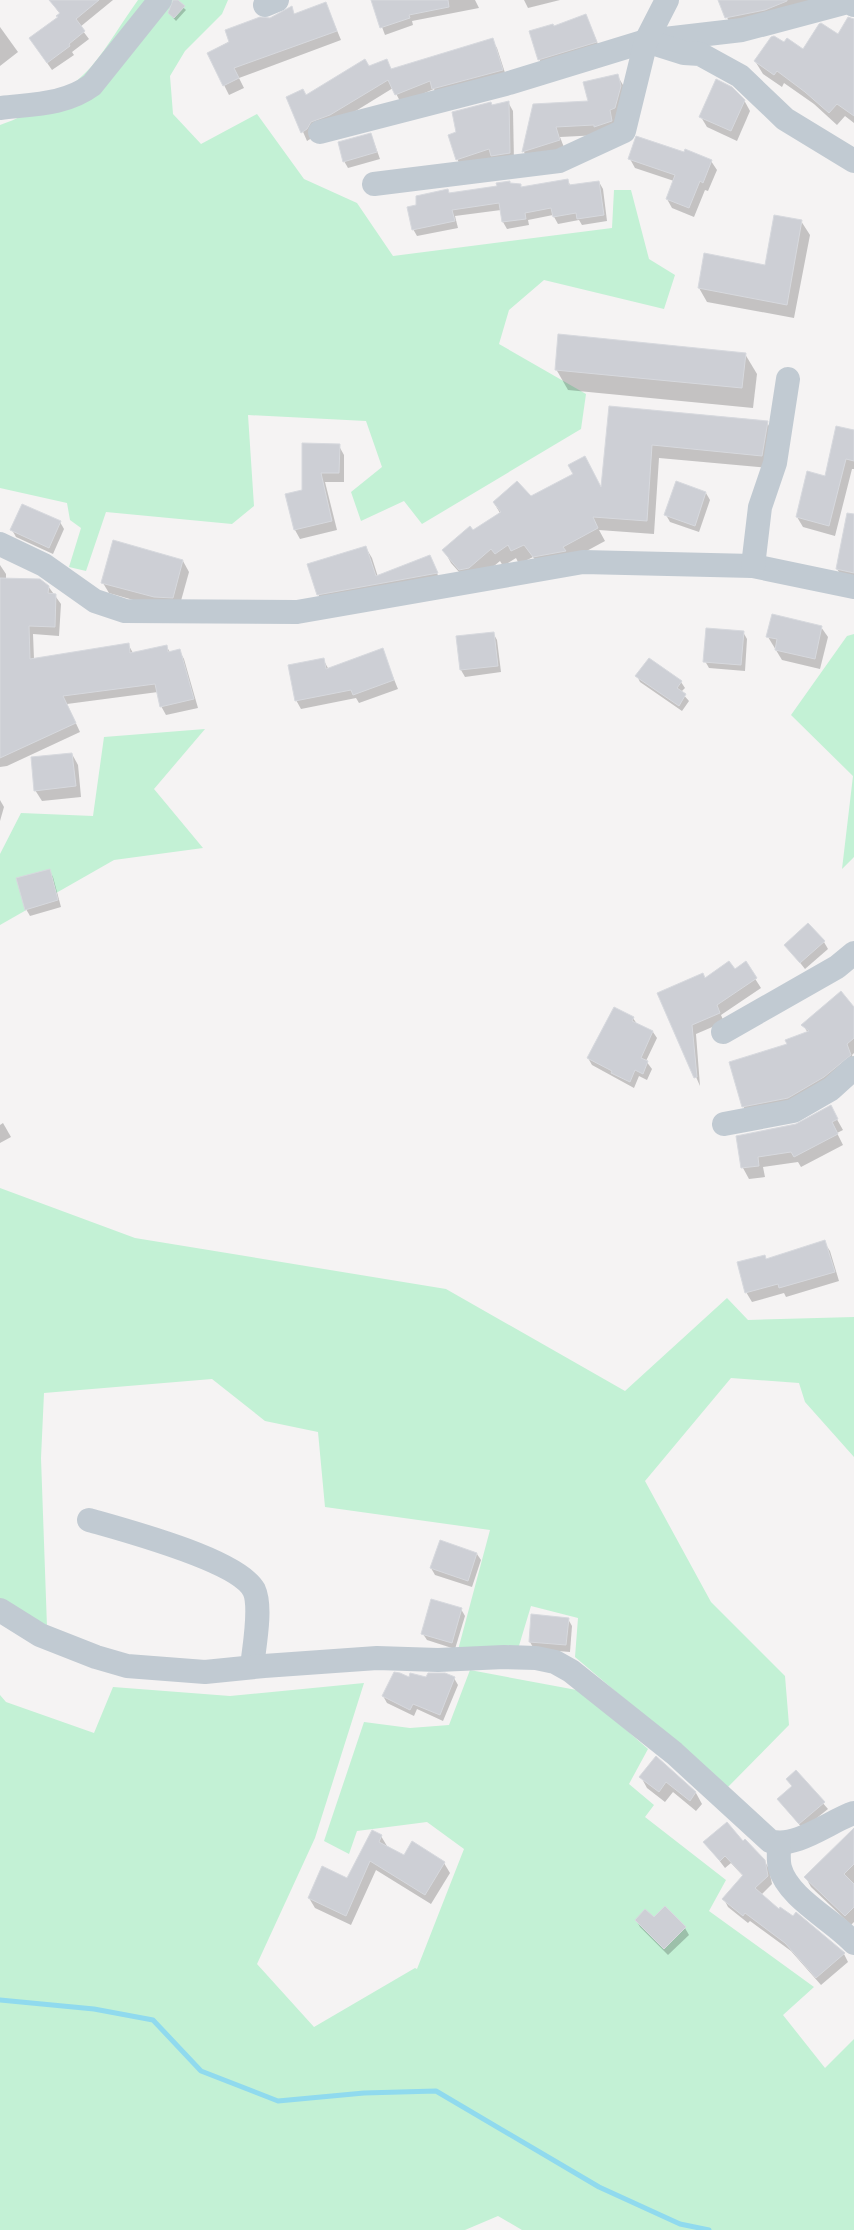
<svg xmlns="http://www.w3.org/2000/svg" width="854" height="2230" viewBox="0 0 854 2230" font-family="Mulish,sans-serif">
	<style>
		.green { fill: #c3f1d5 }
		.shadow { fill: #0003 }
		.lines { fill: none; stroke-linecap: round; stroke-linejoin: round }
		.stream { stroke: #90daee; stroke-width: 5 }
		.building { fill: #cdcfd5; stroke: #d7d9de }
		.minor { stroke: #c1cad2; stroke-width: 24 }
	</style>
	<rect width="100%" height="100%" fill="#f5f3f3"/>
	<!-- green -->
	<g class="green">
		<path d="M138 0H228L222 14 185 51 170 76 173 114 201 144 257 114 304 179 357 203 393 256 612 228 614 190H631L649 259 675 275 664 309 544 280 509 310 499 344 586 394 581 429 422 524 404 501 361 521 351 492 382 467 366 421 248 415 254 506 232 524 106 512 86 571 69 567 81 528 70 520 67 503 0 488V125C32 114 67 93 91 67 108 47 122 22 138 0Z"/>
		<path d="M854 634V857L842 869 853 776 791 715 847 636Z"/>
		<path d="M205 729 154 789 203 848 114 860 0 925V854L21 813 93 816 104 737Z"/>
		<path d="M0 1188 135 1238 446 1289 625 1391 727 1298 748 1320 854 1317V1457L805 1402 799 1383 731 1378 645 1481 711 1602 785 1676 789 1725 728 1787 575 1657 578 1618 531 1606 518 1649 458 1650 490 1530 325 1507 318 1432 265 1421 212 1379 44 1393 41 1458 47 1627 0 1599Z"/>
		<path d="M470 1670 582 1691 648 1749 629 1784 654 1805 645 1817 726 1880 709 1911 814 1987 783 2015 825 2068 854 2039V2230H522L498 2216 465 2230H0V1695L6 1702 94 1733 113 1687 230 1696 364 1683 315 1838 257 1964 314 2027 415 1968 417 1969 464 1849 427 1822 357 1831 349 1854 324 1841 364 1722 410 1728 449 1725Z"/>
	</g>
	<!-- shadow -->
	<g class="shadow">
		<path d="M50 0H113L80 27 89 39 72 52 74 55 52 70 30 38 59 18 60 14Z"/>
		<path d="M175 0 186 10 176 21 169 13Z"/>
		<path d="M375 0H475L479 8 412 21 413 25 385 35 373 3Z"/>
		<path d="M524 0H560L528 8Z"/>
		<path d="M719 0H835L731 26Z"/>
		<path d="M326 4 341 40 239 78 244 88 229 95 208 53 291 8 295 15Z"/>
		<path d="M586 15 600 49 543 66 539 59 554 27Z"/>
		<path d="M0 27 18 52 0 66Z"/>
		<path d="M492 40 497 48 507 79 438 97 434 89 401 103 393 88 307 141 288 97 306 96 386 60 392 70Z"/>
		<path d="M755 61 854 80V123L845 116 837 125 814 104 784 83 782 87 763 74Z"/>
		<path d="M617 75 623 85 626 97 617 131 600 135 560 137 565 150 529 161 524 152 534 105 589 102Z"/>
		<path d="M744 100 750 111 737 141 707 127 701 117Z"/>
		<path d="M508 102 513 111 514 162 462 168 457 159 458 133 492 106Z"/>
		<path d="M371 134 380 159 348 168 344 161Z"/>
		<path d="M630 159 711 161 717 170 708 191 705 190 694 217 672 208 667 199 674 181 635 168Z"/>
		<path d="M567 180 571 186 599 182 603 189 607 221 582 225 579 220 558 224 553 215 528 220 529 225 507 229 503 222 501 210 455 216 458 228 417 236 413 229 450 194 510 184 520 185 522 189Z"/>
		<path d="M801 221 810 235 794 318 707 302 699 288 705 255 766 266Z"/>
		<path d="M745 354 757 374 753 408 568 390 556 369Z"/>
		<path d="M610 407 767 422 774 436 769 468 659 458 654 534 599 530 605 541 570 560 542 569 533 557 519 564 516 558 503 566 500 561 476 581 468 582 451 563 444 550 500 513 494 503 602 490Z"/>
		<path d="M854 432V469H852L835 536 803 527 797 517 826 478Z"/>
		<path d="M339 446 344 455V482H325L337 530 300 539 295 530 303 491Z"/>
		<path d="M706 493 710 500 699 532 670 522 666 515Z"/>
		<path d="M60 522 64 529 53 554 16 537 12 530Z"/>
		<path d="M854 537V582L844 580 837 569Z"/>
		<path d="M366 548 372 558 378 577 429 556 442 584 324 605 318 594Z"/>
		<path d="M183 561 189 572 179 608H161L109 593 103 583Z"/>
		<path d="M0 565 6 574V579L48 586 61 604 59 636 33 634 34 659 128 644 133 653 166 646 170 652 179 650 184 659 198 708 166 715 161 706 158 692 67 704 80 732 7 766 0 767Z"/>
		<path d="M821 627 828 637 820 669 782 660 768 637Z"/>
		<path d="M743 632 747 639 745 671 709 668 705 661Z"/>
		<path d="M493 633 497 640 501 672 465 677 461 670Z"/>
		<path d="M382 650 398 689 359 703 356 698 301 709 296 700 323 659 329 670Z"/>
		<path d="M637 676 681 682 685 688 681 692 689 701 682 711 640 682Z"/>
		<path d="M72 754 78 765 81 797 42 801 35 790Z"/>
		<path d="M0 800 4 807 0 821Z"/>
		<path d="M49 870 53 877 61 907 30 916 26 909Z"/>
		<path d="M824 942 828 949 805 969 786 945Z"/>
		<path d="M745 963 761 988 721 1015 724 1022 696 1034 700 1086 659 993 734 971Z"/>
		<path d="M615 1008 633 1018 637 1024 653 1032 657 1038 646 1061 652 1069 647 1080 639 1076 634 1088 592 1065 588 1058Z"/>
		<path d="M854 1009V1053L852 1055 854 1061 829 1087 749 1116 743 1106 789 1045 808 1033 803 1025Z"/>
		<path d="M830 1107 843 1130 837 1133 843 1145 801 1167 798 1162 763 1167 765 1177 749 1179 743 1168 738 1137 796 1126Z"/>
		<path d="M3 1123 11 1137 0 1143V1125Z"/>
		<path d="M824 1242 830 1251 839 1281 786 1297 784 1293 752 1302 746 1292Z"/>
		<path d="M477 1554 481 1560 472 1587 435 1575 431 1568Z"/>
		<path d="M461 1609 465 1616 455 1649 427 1640 423 1634Z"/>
		<path d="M568 1619 572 1626 570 1652 534 1649 530 1642Z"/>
		<path d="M454 1678 458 1685 443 1721 417 1709 414 1716 387 1703 383 1696 409 1679Z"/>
		<path d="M656 1758 696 1793 702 1804 696 1811 673 1792 665 1802 647 1788 641 1777Z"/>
		<path d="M796 1772 828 1809 803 1829 783 1805 793 1787 788 1779Z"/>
		<path d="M854 1831V1922L851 1925 811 1887 806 1878Z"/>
		<path d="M381 1836 387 1846 404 1856 444 1863 450 1873 431 1904 376 1870 351 1925 315 1908 309 1898 348 1880Z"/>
		<path d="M705 1842H743L764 1860 769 1869 772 1884 761 1895 779 1911 793 1918 796 1914 844 1954 848 1962 821 1985 791 1951 750 1921 748 1923 728 1907 724 1899 743 1876 731 1863 725 1868Z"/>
		<path d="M654 1919 685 1928 689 1935 668 1955 640 1927 636 1920Z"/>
	</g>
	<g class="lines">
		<!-- stream -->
		<path class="stream" d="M0 2000 94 2009 153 2020 201 2071 278 2101 364 2093 436 2091 599 2187 680 2224 709 2230"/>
	</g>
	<!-- building -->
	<g class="building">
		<path d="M49 0H99L76 19 85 31 69 44 70 46 47 63 29 38 58 17 56 16 60 13Z"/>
		<path d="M173 0H178L185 6 174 18 168 13Z"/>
		<path d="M371 0H448L449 7 409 15 410 18 380 28Z"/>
		<path d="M718 0H787V1L765 10 725 18Z"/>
		<path d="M326 2 337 31 234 68 239 78 223 86 207 53 229 42 225 30 260 17 270 18 292 6 294 14Z"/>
		<path d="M586 14 597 42 538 60 529 31 553 24 554 26Z"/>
		<path d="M848 17 854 19V116L837 104 829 113 805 92 777 71 774 75 754 61 771 37 774 36 784 42 787 38 803 49 819 24 821 23 838 34Z"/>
		<path d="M493 38 503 70 432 89 430 81 395 95 388 80 330 115 311 122 307 129 301 133 286 97 303 89 306 95 365 59 369 66 387 59 391 69Z"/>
		<path d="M618 74 621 86 615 108 610 110 612 121 594 127V125L556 127 560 140 522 152 533 104 588 101 583 82Z"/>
		<path d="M716 79 732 87 745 100 731 131 699 117Z"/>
		<path d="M509 101 510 153 491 156 489 149 456 160 448 135 456 132 452 112 491 102 492 105Z"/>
		<path d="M371 133 377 152 343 162 338 142Z"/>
		<path d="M636 136 684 152 685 149 712 160 703 183 700 181 689 208 666 199 675 175 628 159Z"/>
		<path d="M568 179 569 185 599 181 604 215 577 219 576 213 553 217 551 208 525 213 526 219 502 222 499 203 452 210 455 221 412 230 407 207 416 205V196L448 189 449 193 497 186 496 183 510 181V183L521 184V187Z"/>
		<path d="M774 215 802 220 787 305 698 288 704 253 765 265Z"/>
		<path d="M558 334 746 353 742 388 555 370Z"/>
		<path d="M609 406 768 421 762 456 652 445 647 521 593 517 598 528 563 547 566 551 533 557 524 545 511 551 508 545 495 554 491 549 469 568 459 570 442 550 470 526 473 530 501 512 493 502 517 481 531 496 573 474 568 465 585 456 601 487Z"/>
		<path d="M836 426 854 430V461L846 459 829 526 796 517 807 471 825 476Z"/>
		<path d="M302 443 340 444 339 473H321L332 521 294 530 285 494 302 490Z"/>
		<path d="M676 481 706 492 695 526 664 515Z"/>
		<path d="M22 504 61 521 49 548 10 530Z"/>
		<path d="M847 513 854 514V573L836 569Z"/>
		<path d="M113 540 183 560 173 598 154 597 101 583Z"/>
		<path d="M366 546 376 576 430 555 438 573 317 595 307 564Z"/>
		<path d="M0 578 40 579 49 586 48 593 56 594 55 627 29 626 30 659 129 643 130 653 167 645 168 652 180 649 194 699 160 707 155 684 63 696 76 723 0 758Z"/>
		<path d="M772 614 822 626 815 659 775 650 777 639 766 637Z"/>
		<path d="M706 628 744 631 741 665 703 662Z"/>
		<path d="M494 632 498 666 460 670 456 636Z"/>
		<path d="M383 648 394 680 353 695 351 690 295 701 288 665 324 658 326 669Z"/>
		<path d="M649 658 682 681 677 688 686 694 679 706 635 676Z"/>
		<path d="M72 753 76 786 34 791 31 757Z"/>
		<path d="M50 869 58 900 25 910 16 878Z"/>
		<path d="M808 923 825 941 800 963 784 945Z"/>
		<path d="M729 961 735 969 746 961 757 978 717 1005 720 1013 692 1025 697 1077 694 1078 657 993 703 973 705 978Z"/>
		<path d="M841 991 854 1007V1038L847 1044 851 1055 824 1077 788 1098 742 1107 729 1062 787 1044 785 1040 809 1031 801 1025Z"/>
		<path d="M614 1007 634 1017 632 1021 653 1031 641 1058 648 1061 643 1074 635 1070 630 1082 611 1073 612 1071 587 1058Z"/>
		<path d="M831 1105 838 1119 832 1122 838 1134 794 1157 791 1152 758 1157 759 1166 741 1168 736 1136 796 1124Z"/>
		<path d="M825 1240 835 1272 779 1288 778 1284 745 1293 737 1262 765 1255 766 1259Z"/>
		<path d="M440 1540 477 1553 468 1581 430 1568Z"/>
		<path d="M431 1599 462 1608 452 1643 421 1634Z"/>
		<path d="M531 1614 569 1618 566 1645 529 1642Z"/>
		<path d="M394 1672 400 1673 409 1677 410 1673 426 1677 428 1673H445L455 1677 440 1715 413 1704 410 1710 382 1696Z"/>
		<path d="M656 1756 696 1792 690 1801 666 1782 659 1792 639 1777Z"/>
		<path d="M796 1770 825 1802 799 1824 777 1799 792 1786 786 1779Z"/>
		<path d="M727 1822 743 1841 745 1839 765 1860 768 1876 755 1888 779 1909 780 1907 793 1916 796 1912 845 1953 816 1978 785 1943 745 1913 743 1916 722 1899 743 1875 725 1856 720 1861 703 1842Z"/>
		<path d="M854 1828V1864L844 1874 854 1884V1907L845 1916 804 1877Z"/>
		<path d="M372 1830 382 1835 379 1842 404 1855 412 1841 445 1862 425 1895 370 1861 346 1916 308 1898 322 1866 347 1878Z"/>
		<path d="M665 1906 686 1927 664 1949 635 1920 645 1909 654 1917Z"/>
	</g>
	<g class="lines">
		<!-- minor -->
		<g class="minor">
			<path d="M265 5 277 0"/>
			<path d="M656 40 742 30 848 2 854 5"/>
			<path d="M0 108C33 104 65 105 92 85L160 0"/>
			<path d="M320 132 509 83 646 41 684 53 700 54 740 76 785 119 854 161"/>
			<path d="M374 184 559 161 624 131 646 41 667 0"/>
			<path d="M0 544 44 565 95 601 125 611 297 612 583 562 753 566 854 587"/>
			<path d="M753 566 760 507 775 463 788 379"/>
			<path d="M723 1032 837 967 854 953"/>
			<path d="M724 1124 793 1111 831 1089 854 1068"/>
			<path d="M89 1520C124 1530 238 1560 254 1590 262 1607 254 1647 252 1667"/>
			<path d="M0 1610 40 1635 96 1657 127 1666 205 1672 264 1666 377 1658 438 1660 504 1657 536 1658 555 1662 571 1671 674 1753 770 1841C796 1849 830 1821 854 1813"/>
			<path d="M779 1844C779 1852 778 1861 780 1868 788 1898 833 1920 854 1943"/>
		</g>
	</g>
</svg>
